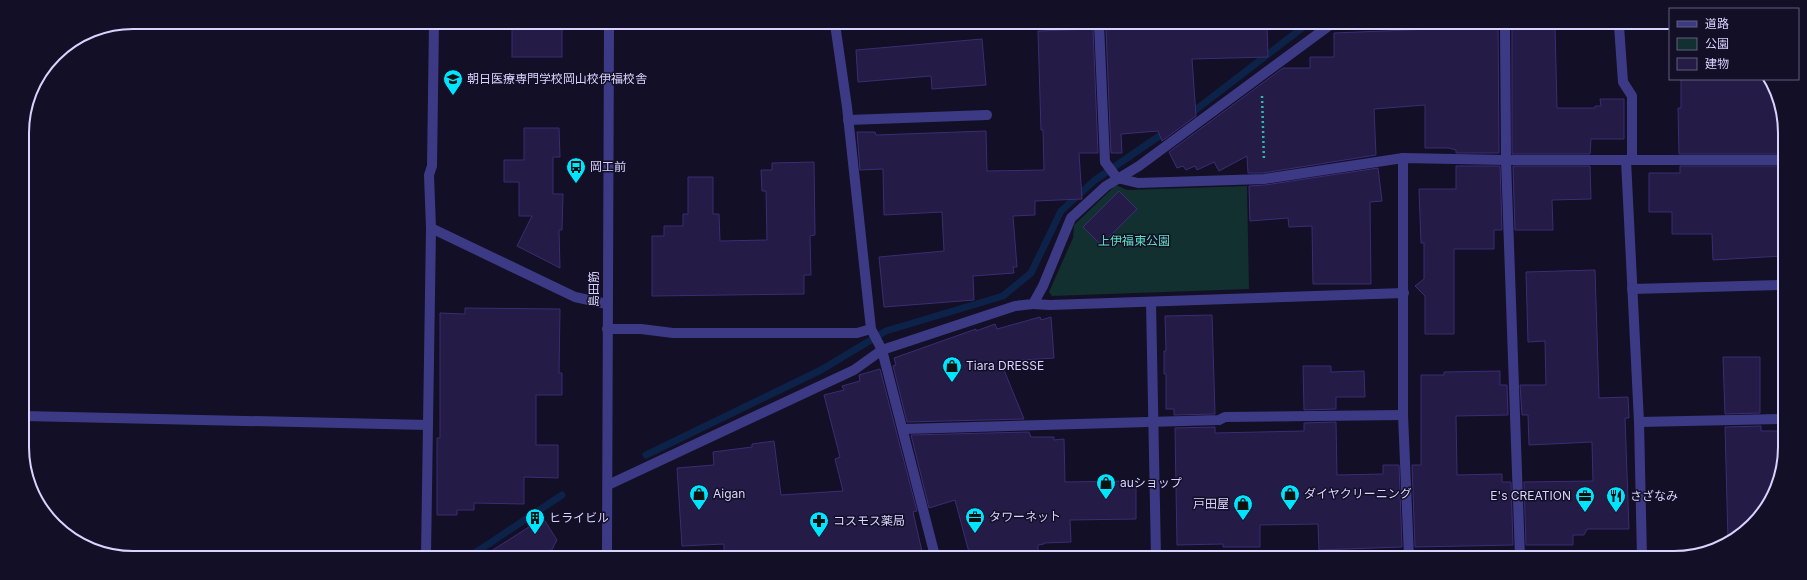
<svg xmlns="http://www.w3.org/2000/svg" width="1807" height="580" viewBox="0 0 1807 580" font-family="Inter,'Noto Sans JP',sans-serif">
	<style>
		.green { fill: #12302f }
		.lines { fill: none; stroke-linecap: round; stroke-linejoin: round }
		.stream { stroke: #0c2248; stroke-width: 7 }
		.building { fill: #241b47; stroke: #3b2d73 }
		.path { stroke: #2fb8b0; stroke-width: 2.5; stroke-dasharray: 2 3; stroke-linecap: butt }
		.minor { stroke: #3d3a85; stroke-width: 10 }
		.labels { text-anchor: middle; stroke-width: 3; stroke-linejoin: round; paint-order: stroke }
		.poi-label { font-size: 12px; fill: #d9d4ff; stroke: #130f26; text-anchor: start }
		.park-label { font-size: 12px; fill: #5fe0c0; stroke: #130f26 }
		.street-label { font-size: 12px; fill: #d9d4ff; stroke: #130f26 }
		.rim { fill: none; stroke: #d9d4ff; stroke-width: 2 }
	</style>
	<rect width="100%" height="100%" fill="#130f26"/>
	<!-- green -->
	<path class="green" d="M1116 185 1127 190 1247 186 1249 289 1052 296 1049 292 1073 238 1074 225Z"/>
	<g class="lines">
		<!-- stream -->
		<g class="stream">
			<path d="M1189 115 1306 25"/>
			<path d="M646 455 821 370 886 331 1003 296 1031 273 1061 211 1095 180 1168 130"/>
			<path d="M472 555 562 495"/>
		</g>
	</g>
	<!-- building -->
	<g class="building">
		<rect x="512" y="23" width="50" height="34"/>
		<path d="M1109 25H1267L1268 57 1192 59 1196 116 1162 141 1158 131 1121 134 1122 153H1111L1106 29 1109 28Z"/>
		<path d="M1457 25H1498L1499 153H1456V150L1449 148H1425V105L1374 109 1376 155 1263 173H1248L1247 156 1219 171 1214 162 1197 170 1195 166 1186 170 1183 166 1177 168 1169 152 1283 68H1310V57H1334V33L1457 28Z"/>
		<path d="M1512 25 1555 26 1557 108H1595V106H1601L1600 99H1624V139H1591L1590 154H1512Z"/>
		<path d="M1093 29 1098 153H1079L1082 199 1035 201V215L1013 216 1017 267H1013L1014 273 973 276 974 300 884 307 879 257 944 251 942 212 884 215 883 169 860 170 857 132H875L876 135 986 131 987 171 1044 170 1043 130H1041L1038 31Z"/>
		<path d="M982 39 986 85 932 89 931 76 858 82 856 50Z"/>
		<path d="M1681 79H1767L1783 112V154H1679L1678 108H1681Z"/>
		<path d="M524 128H559L560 157H553V194H563L562 230H559L560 268 517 246 532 216H519V182H504V160H524Z"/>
		<path d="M814 162 815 235 810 236 811 275H804V294L652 296V236H664V226H683V214H688V177H713V214H719L720 241 767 240 766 191H762L761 170H772V163Z"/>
		<path d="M1456 166H1500L1502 230H1494V249H1454V334H1425V296L1415 286 1424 279V243H1421L1419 189H1456Z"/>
		<path d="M1513 166H1590L1591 199 1552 200 1553 230H1515Z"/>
		<path d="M1680 166H1783L1782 256 1713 260 1712 234H1672V212H1649V173H1680Z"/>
		<path d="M1378 168 1382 201 1370 202 1371 284H1313L1312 226 1289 227 1288 218 1250 221 1249 186 1265 185Z"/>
		<path d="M1119 191 1137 209 1101 245 1083 227Z"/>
		<path d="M1595 270 1599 398 1628 397 1629 418H1625L1629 529H1587L1584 535H1573V545H1526L1524 482 1593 481 1592 442 1529 445 1528 415H1522L1520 385H1546L1545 341 1528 342 1526 272Z"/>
		<path d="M465 308 560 309 559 373H562V395H536V445H558V478L524 477V504L474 503V510H457V515H437V438H440V313L465 314Z"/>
		<path d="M1212 315 1215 414 1174 415V409H1166V374H1164V351H1166L1165 316Z"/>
		<path d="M1040 317 1041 320 1051 317 1054 358 1008 361 1011 367 1004 370 1024 419 907 422 893 366 896 365 894 358 976 329V331L995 324 997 329Z"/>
		<path d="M1723 357H1760V413L1725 414Z"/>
		<path d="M1303 366H1331V372L1364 371 1365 397H1336V409L1304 410Z"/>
		<path d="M880 369 917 511 913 512 923 556H724V544L682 546 677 468 714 465 713 452 752 447V444L774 441 781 495 843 491 835 459 840 457 824 395 844 390 842 386 860 381 859 375Z"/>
		<path d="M1500 371V385H1507L1508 415 1456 416 1457 475 1502 474V482H1511L1513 545 1415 547 1412 465H1421V375H1444V372Z"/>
		<path d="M1336 422 1337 475 1383 474V465H1399L1402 547 1319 550 1318 524 1260 525V547H1223V544L1177 545 1175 428 1215 427V433L1304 431V423Z"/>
		<path d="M1761 426V431H1781V476L1766 509 1742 535 1728 540 1725 427Z"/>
		<path d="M1029 432 1031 437H1054V440L1064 439 1065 482 1136 481V519L1070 520 1071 542 1044 543V544L1038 545V554H1000L990 556H970L955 500 929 508 911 435Z"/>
		<path d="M543 518 557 540 549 555H485Z"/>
	</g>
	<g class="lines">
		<!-- path -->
		<path class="path" d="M1262 96 1264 161"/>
		<!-- minor -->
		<g class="minor">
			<path d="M835 24 847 107 871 329 882 350 935 556"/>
			<path d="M1099 24 1105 162 1117 178 1138 183 1264 179 1403 158 1506 160H1783"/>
			<path d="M1505 25 1506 160 1520 557"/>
			<path d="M1619 26 1623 82 1632 96V160"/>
			<path d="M848 120 987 115"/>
			<path d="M1403 158V415L1409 557"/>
			<path d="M1626 160 1639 422 1642 558"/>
			<path d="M431 228 575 297 607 304"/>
			<path d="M1632 289 1782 285"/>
			<path d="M1151 302 1156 557"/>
			<path d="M1033 304 1050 305 1404 293"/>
			<path d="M607 329H641L673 333H857L871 329"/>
			<path d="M24 416 428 425"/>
			<path d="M1639 422 1781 419"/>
			<path d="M904 429 1219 420 1225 417 1403 415"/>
			<path d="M608 485 854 370 882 350 1015 306 1033 304 1043 286 1071 218 1106 186 1139 166 1330 25"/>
			<path d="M426 555 431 228 429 175 432 166 434 23"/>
			<path d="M607 555 609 23"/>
		</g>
	</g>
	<!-- icons -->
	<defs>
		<symbol id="school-pin" viewBox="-11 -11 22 30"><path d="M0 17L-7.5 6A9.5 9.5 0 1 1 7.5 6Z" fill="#00e5ff" stroke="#130f26"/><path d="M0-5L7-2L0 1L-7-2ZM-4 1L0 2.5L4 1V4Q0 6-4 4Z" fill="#111"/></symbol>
		<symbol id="bus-pin" viewBox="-11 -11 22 30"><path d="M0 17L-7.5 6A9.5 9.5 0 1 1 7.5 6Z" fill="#00e5ff" stroke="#130f26"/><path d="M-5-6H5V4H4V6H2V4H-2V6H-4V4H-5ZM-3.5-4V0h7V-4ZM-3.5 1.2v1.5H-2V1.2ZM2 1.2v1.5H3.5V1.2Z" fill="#111"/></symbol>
		<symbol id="shop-pin" viewBox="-11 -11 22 30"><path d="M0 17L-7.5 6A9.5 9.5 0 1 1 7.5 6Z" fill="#00e5ff" stroke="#130f26"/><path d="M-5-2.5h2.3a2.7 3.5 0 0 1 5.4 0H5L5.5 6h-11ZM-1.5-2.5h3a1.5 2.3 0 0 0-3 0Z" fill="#111"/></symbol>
		<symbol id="office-pin" viewBox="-11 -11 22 30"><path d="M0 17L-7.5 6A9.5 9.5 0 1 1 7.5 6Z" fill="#00e5ff" stroke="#130f26"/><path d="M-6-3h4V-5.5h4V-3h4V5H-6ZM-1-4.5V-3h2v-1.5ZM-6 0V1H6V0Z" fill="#111"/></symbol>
		<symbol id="restaurant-pin" viewBox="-11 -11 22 30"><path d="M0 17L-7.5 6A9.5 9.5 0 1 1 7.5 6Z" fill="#00e5ff" stroke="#130f26"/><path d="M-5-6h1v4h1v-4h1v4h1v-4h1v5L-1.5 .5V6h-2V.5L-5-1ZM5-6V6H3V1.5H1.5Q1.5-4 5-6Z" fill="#111"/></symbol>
		<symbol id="building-pin" viewBox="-11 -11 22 30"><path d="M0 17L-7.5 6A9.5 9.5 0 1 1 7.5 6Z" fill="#00e5ff" stroke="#130f26"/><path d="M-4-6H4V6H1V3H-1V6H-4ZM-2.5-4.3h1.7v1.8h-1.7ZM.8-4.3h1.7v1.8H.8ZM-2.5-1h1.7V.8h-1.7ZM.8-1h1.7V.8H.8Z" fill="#111"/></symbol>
		<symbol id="pharmacy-pin" viewBox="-11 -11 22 30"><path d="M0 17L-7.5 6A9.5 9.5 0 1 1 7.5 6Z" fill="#00e5ff" stroke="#130f26"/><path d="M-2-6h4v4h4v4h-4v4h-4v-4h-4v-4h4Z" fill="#111"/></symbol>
	</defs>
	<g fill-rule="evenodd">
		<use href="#school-pin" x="442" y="68" width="22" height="30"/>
		<use href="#bus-pin" x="565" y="156" width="22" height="30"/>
		<use href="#shop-pin" x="941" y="355" width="22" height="30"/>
		<use href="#shop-pin" x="1095" y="472" width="22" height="30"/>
		<use href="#shop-pin" x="688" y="483" width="22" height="30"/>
		<use href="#shop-pin" x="1279" y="483" width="22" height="30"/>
		<use href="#office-pin" x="1574" y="485" width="22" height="30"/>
		<use href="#restaurant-pin" x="1605" y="485" width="22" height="30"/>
		<use href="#shop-pin" x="1232" y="493" width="22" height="30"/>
		<use href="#office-pin" x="964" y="506" width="22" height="30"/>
		<use href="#building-pin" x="524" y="507" width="22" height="30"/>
		<use href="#pharmacy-pin" x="808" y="510" width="22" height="30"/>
	</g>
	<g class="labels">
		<!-- poi labels -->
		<g class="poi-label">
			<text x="467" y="83">朝日医療専門学校岡山校伊福校舎</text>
			<text x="590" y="171">岡工前</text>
			<text x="966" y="370">Tiara DRESSE</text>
			<text x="1120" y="487">auショップ</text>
			<text x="713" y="498">Aigan</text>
			<text x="1304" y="498">ダイヤクリーニング</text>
			<text x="1571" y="500" text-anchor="end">E's CREATION</text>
			<text x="1630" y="500">さざなみ</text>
			<text x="1229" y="508" text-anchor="end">戸田屋</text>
			<text x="989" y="521">タワーネット</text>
			<text x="549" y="522">ヒライビル</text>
			<text x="833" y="525">コスモス薬局</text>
		</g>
		<!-- park labels -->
		<g class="park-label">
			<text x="1134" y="245">上伊福東公園</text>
		</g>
		<!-- street labels -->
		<g class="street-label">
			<text transform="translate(594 289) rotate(-90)" y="4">島田筋</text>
		</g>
	</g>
	<!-- crop -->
	<path d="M0 0H1807V580H0ZM133 29H1674A104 104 0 0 1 1778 133V447A104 104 0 0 1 1674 551H133A104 104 0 0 1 29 447V133A104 104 0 0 1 133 29Z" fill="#130f26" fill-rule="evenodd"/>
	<path class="rim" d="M133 29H1674A104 104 0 0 1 1778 133V447A104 104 0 0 1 1674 551H133A104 104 0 0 1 29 447V133A104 104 0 0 1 133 29Z"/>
	<!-- legend -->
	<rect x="1669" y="8" width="130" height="72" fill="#130f26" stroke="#625e7d"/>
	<rect x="1677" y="21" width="20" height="6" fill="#3d3a85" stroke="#625e7d"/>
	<text x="1705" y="28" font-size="12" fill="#d9d4ff">道路</text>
	<rect x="1677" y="38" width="20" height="12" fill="#12302f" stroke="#625e7d"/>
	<text x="1705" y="48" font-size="12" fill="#d9d4ff">公園</text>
	<rect x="1677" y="58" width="20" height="12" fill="#241b47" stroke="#625e7d"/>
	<text x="1705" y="68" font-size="12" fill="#d9d4ff">建物</text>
</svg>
